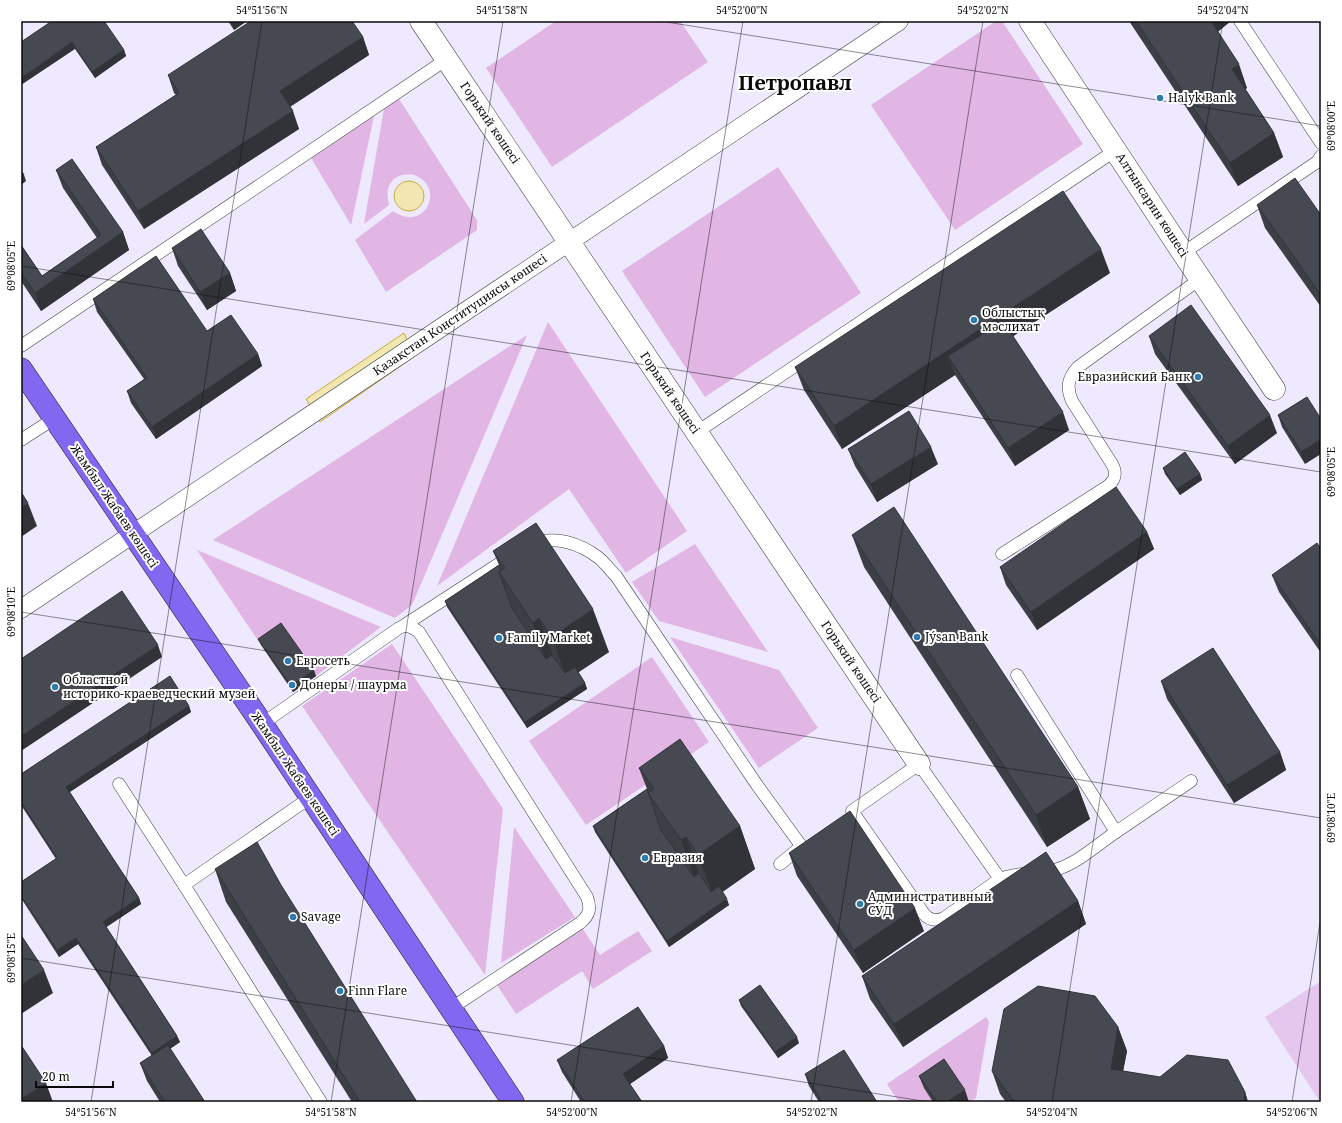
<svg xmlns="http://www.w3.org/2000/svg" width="1342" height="1123" viewBox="0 0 1342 1123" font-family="'Noto Serif',serif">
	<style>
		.green { fill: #e1b6e5 }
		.pitch { fill: #e5c7ed }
		.water { fill: #f2e6b1; stroke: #c4ae3d }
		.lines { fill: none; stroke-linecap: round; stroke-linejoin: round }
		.service-casing { stroke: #3d3d3d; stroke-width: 13 }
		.pedestrian-casing { stroke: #3d3d3d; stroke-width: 19 }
		.minor-casing { stroke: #3d3d3d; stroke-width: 23 }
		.primary-casing { stroke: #1b1b1b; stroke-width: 23 }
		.service { stroke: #fff; stroke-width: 12 }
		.pedestrian { stroke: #fff; stroke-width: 18 }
		.minor { stroke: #fff; stroke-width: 22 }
		.primary { stroke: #8267f0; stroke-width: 22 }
		.wall { fill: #3d3f47 }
		.shaded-wall { fill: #323339 }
		.building { fill: #474952; stroke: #323339 }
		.ticks { fill: none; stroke: #0a0a0a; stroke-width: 1; stroke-opacity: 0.45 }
		.poi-dot { fill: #2c7cb0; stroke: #fff; stroke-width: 1.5 }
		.labels { text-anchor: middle; stroke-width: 4; stroke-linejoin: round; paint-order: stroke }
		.poi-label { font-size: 12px; fill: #0a0a0a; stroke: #fff; text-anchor: start }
		.street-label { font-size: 12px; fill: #0a0a0a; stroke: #fff }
		.town-label { font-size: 20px; font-weight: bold; fill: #0a0a0a; stroke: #fff }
		.neatline { fill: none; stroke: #0a0a0a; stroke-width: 1.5 }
		.ticks-label { font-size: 10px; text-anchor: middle; fill: #0a0a0a }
	</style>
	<rect width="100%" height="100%" fill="#eee9fe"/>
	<!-- green -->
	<g class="green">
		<path d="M556 21H680L708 62 552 167 486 68Z"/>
		<path d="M996 21H1002L1083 144 955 230 871 105Z"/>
		<path d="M399 99 477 220V230L386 292 355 240 393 211C426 234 446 186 414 175 408 173 399 175 394 179 386 187 387 195 389 205L364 224 384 109Z"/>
		<path d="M374 116 351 225 311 158Z"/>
		<path d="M778 167 861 293 705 397 622 271Z"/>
		<path d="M548 322 687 531 626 573 569 489 437 586Z"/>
		<path d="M527 335 412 605 395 618 213 540Z"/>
		<path d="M695 544 768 652 659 621 632 582Z"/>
		<path d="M197 550 381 627 316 676 284 629 261 645Z"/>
		<path d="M670 637 779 670 818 728 759 768Z"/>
		<path d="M392 644 503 809 485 975 302 706Z"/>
		<path d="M652 657 709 742 586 825 529 741Z"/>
		<path d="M514 827 575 917 501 963Z"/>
		<path d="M583 929 600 955 638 931 652 951 593 989 582 971 516 1014 497 985Z"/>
		<path d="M986 1017 989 1022 976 1098 970 1102H899L887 1084Z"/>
	</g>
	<!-- pitch -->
	<path class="pitch" d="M1321 981V1102H1320L1265 1017Z"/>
	<!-- water -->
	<g class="water">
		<circle cx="409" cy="196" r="15"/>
		<path d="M404 333 415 356 320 422 306 399Z"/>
	</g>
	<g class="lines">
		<defs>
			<g id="service">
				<path d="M1240 21 1321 143"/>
				<path d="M1183 253 1317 162 1321 156"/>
				<path d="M21 346 447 59"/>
				<path d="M697 432 1116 150"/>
				<path d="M21 440 55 418"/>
				<path d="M532 545C554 534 581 544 599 558 605 563 610 570 616 576L757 785 802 847"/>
				<path d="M1002 554 1108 486C1116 479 1117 473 1112 464L1072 401C1066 387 1068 378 1078 367L1200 279"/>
				<path d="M403 626 511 556"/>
				<path d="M262 724 399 628C407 624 412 627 419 632L587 897C591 908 590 915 580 923L450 1009"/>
				<path d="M919 764 1000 879 944 918C936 921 930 921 924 914L852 811Z"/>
				<path d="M119 784 184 885"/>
				<path d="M311 797 184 885 321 1102"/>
				<path d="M1116 832 1191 781"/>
				<path d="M780 864 802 846"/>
				<path d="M1000 879C1018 871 1039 875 1058 869 1079 862 1098 844 1116 832L1017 675"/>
			</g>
			<path id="pedestrian" d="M21 609 899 21"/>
			<g id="minor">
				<path d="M421 21 919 764"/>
				<path d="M1030 21 1183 253 1274 389"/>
			</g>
			<path id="primary" d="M21 369 262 724 513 1102"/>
		</defs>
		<!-- service casing -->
		<use href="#service" class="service-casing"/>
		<!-- pedestrian casing -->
		<use href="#pedestrian" class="pedestrian-casing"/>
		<!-- minor casing -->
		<use href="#minor" class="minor-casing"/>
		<!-- primary casing -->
		<use href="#primary" class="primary-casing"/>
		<!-- service -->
		<use href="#service" class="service"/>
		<!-- pedestrian -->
		<use href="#pedestrian" class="pedestrian"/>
		<!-- minor -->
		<use href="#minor" class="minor"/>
		<!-- primary -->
		<use href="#primary" class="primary"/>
	</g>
	<!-- wall -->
	<g class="wall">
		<path d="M52 21 124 50 126 56 95 78 75 49Z"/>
		<path d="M228 21H247L234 30Z"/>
		<path d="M1129 21H1231L1218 31 1247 88 1245 89 1274 133 1283 157 1238 186Z"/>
		<path d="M363 37 369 55 290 107 299 129 144 229 102 165 96 147 176 95 174 93 168 75Z"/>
		<path d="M56 170 123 232 129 250 41 311 21 281V245L42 276 97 238 63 188Z"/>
		<path d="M1257 205 1321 215V307L1265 228Z"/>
		<path d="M172 248 230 273 236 291 207 310 178 266Z"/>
		<path d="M1110 273 1013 336 1069 430 1015 466 955 375 842 449 804 390 795 367Z"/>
		<path d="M93 299 207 331 258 354 262 366 156 439 131 403 127 391 144 379 97 312Z"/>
		<path d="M1149 336 1277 433 1235 464 1155 354Z"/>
		<path d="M1307 397 1305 464 1282 427 1278 415Z"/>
		<path d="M848 449 938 464 877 502 855 466Z"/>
		<path d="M1163 468 1200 474 1202 480 1180 495 1165 474Z"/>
		<path d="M1147 532 1154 549 1037 630 1006 585 1000 567Z"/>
		<path d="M852 535 1078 787 1090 819 1047 847 864 567Z"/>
		<path d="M1321 549V653L1279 592 1272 575Z"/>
		<path d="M493 551 609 652 578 672 585 683 587 689 527 728 447 607 445 601 499 565Z"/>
		<path d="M258 639 316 676 293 692 261 645Z"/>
		<path d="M1161 681 1280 752 1286 770 1234 803 1167 699Z"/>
		<path d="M189 706 191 712 70 792 139 898 141 904 106 927 177 1036 180 1042 170 1049 205 1102H160L147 1081 140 1063 152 1056 78 944 59 957 21 898V882L56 859 21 805V774Z"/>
		<path d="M639 768 740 826 755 869 722 892 729 905 669 947 595 832 593 826 647 789Z"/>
		<path d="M789 853 924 931 863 973 797 876Z"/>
		<path d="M215 869 417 1102H352L226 902Z"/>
		<path d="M1078 901 1086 924 903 1047 870 999 862 976Z"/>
		<path d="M739 1000 799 1043 778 1058 741 1006Z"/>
		<path d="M1118 1027 1127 1051 1123 1071 1245 1092 1248 1102H1006L1000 1094 992 1071Z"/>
		<path d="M664 1046 668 1058 630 1084 642 1102H581L562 1072 557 1060Z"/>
		<path d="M805 1074 877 1102H819L809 1086Z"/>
		<path d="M919 1076 969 1102H933L924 1088Z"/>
	</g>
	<!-- shaded-wall -->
	<g class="shaded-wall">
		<path d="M231 21H247L234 30Z"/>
		<path d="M1209 21H1231L1214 35Z"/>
		<path d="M363 37 369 55 286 109 280 91Z"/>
		<path d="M72 42 75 49 21 85V78Z"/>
		<path d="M124 50 126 56 95 78 92 72Z"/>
		<path d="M1239 64 1247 88 1240 92 1232 69Z"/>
		<path d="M293 111 299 129 144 229 138 211Z"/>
		<path d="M1274 133 1283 157 1238 186 1230 163Z"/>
		<path d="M24 175 26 181 21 185V177Z"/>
		<path d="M123 232 129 250 41 311 35 293Z"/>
		<path d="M1101 249 1110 273 958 372 948 356 955 375 842 449 834 426Z"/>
		<path d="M230 273 236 291 207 310 200 292Z"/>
		<path d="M258 354 262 366 156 439 152 427Z"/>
		<path d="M1063 412 1069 430 1015 466 1008 448Z"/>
		<path d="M1270 415 1277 433 1235 464 1228 446Z"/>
		<path d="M1321 439V454L1305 464 1301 452Z"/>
		<path d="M931 447 938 464 877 502 871 484Z"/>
		<path d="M1200 474 1202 480 1180 495 1177 489Z"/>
		<path d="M28 503 37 526 21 537V508Z"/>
		<path d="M1147 532 1154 549 1037 630 1031 612Z"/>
		<path d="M593 609 609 652 567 680 552 637Z"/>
		<path d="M539 618 555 661 548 665 533 623Z"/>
		<path d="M158 645 162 657 21 751V736Z"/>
		<path d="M314 670 316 676 293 692 291 686Z"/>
		<path d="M585 683 587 689 527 728 525 722Z"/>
		<path d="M189 706 191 712 68 793 66 787Z"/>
		<path d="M1280 752 1286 770 1234 803 1227 785Z"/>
		<path d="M1078 787 1090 819 1047 847 1036 815Z"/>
		<path d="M740 826 755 869 714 898 698 855Z"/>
		<path d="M686 837 701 880 696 883 681 840Z"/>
		<path d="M139 898 141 904 105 928 103 922Z"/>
		<path d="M727 899 729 905 669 947 667 941Z"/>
		<path d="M1078 901 1086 924 903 1047 894 1024Z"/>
		<path d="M915 908 924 931 863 973 854 950Z"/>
		<path d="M76 938 78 944 59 957 57 950Z"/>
		<path d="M44 970 53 993 21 1014V985Z"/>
		<path d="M1118 1027 1127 1051 1119 1092 1111 1069Z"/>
		<path d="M177 1036 180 1042 154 1059 152 1053Z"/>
		<path d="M797 1037 799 1043 778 1058 775 1052Z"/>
		<path d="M664 1046 668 1058 627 1086 623 1074Z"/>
		<path d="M46 1083 53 1102H21V1099Z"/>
		<path d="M965 1090 969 1102H947Z"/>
		<path d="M1245 1092 1248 1102H1244Z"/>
	</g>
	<!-- building -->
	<g class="building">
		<path d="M52 21H104L124 50 92 72 72 42 21 78V42Z"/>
		<path d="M251 21H352L363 37 280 91 293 111 138 211 96 147 179 93 168 75Z"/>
		<path d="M1136 21H1211L1239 64 1232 69 1274 133 1230 163Z"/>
		<path d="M72 159 123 232 35 293 21 273V245L42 276 101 235 56 170Z"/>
		<path d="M21 170 24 175 21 177Z"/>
		<path d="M1295 178 1321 215V295L1257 205Z"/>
		<path d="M1063 191 1101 249 834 426 795 367Z"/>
		<path d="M201 229 230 273 200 292 172 248Z"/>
		<path d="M156 256 207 331 231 315 258 354 152 427 127 391 147 378 93 299Z"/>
		<path d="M1191 305 1270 415 1228 446 1149 336Z"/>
		<path d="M1003 321 1063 412 1008 448 948 356Z"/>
		<path d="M1307 397 1321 419V439L1301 452 1278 415Z"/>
		<path d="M909 411 931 447 871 484 848 449Z"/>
		<path d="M1185 452 1200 474 1177 489 1163 468Z"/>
		<path d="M1116 487 1147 532 1031 612 1000 567Z"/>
		<path d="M21 492 28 503 21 508Z"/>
		<path d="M894 507 1078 787 1036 815 852 535Z"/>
		<path d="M536 523 593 609 552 637 539 618 533 623 499 572 505 568 493 551Z"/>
		<path d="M1317 543 1321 549V645L1272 575Z"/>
		<path d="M499 565 501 571 499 572 512 608 546 659 552 655 565 673 575 667 585 683 525 722 445 601Z"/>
		<path d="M122 591 158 645 21 736V659Z"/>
		<path d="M281 623 314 670 291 686 258 639Z"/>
		<path d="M1213 648 1280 752 1227 785 1161 681Z"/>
		<path d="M170 676 189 706 66 787 139 898 103 922 177 1036 152 1053 76 938 57 950 21 896V882L57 858 21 802V774Z"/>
		<path d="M680 739 740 826 698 855 686 837 681 840 648 793 654 789 639 768Z"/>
		<path d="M647 789 661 830 694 877 699 873 711 892 719 886 727 899 667 941 593 826Z"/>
		<path d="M850 811 915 908 854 950 789 853Z"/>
		<path d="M257 842 281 885 417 1102H360L215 869Z"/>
		<path d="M1046 852 1078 901 894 1024 862 976Z"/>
		<path d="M21 935 44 970 21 985Z"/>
		<path d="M760 985 797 1037 775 1052 739 1000Z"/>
		<path d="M1038 986 1095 996 1118 1027 1111 1069 1160 1077 1187 1055 1228 1060 1245 1092 1244 1102H1021L1013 1100 992 1071 1004 1009Z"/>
		<path d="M638 1007 664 1046 623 1074 642 1102H585L557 1060Z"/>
		<path d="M21 1045 46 1083 21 1099Z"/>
		<path d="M168 1045 205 1102H165L140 1063Z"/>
		<path d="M844 1050 877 1102H822L805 1074Z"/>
		<path d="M944 1059 965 1090 947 1102H937L919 1076Z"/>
	</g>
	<!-- ticks -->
	<path class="ticks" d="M660 21 1321 126M21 30 22 21M21 266 1321 472M21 612 1321 818M21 958 929 1102M91 1102 262 21M331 1102 503 21M571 1102 743 21M811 1102 983 21M1052 1102 1223 21M1292 1102 1321 916"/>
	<!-- markers -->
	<g class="poi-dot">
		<circle cx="1160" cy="98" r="4"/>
		<circle cx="974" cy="320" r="4"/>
		<circle cx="1198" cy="377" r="4"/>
		<circle cx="917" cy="637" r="4"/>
		<circle cx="499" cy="638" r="4"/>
		<circle cx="288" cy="661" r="4"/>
		<circle cx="292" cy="685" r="4"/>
		<circle cx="55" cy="687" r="4"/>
		<circle cx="645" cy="858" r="4"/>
		<circle cx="860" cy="904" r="4"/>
		<circle cx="293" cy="917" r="4"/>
		<circle cx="340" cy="991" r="4"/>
	</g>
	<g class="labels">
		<!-- poi labels -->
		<g class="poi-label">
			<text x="1168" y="102">Halyk Bank</text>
			<text x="982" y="317">Облыстық<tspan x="982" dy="14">мәслихат</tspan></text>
			<text x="1190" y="381" text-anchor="end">Евразийский Банк</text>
			<text x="925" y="641">Jýsan Bank</text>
			<text x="507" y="642">Family Мarket</text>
			<text x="296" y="665">Евросеть</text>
			<text x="63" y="684">Oбластной<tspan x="63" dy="14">историко-краеведческий музей</tspan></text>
			<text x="300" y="689">Донеры / шаурма</text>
			<text x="653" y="862">Евразия</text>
			<text x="868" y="901">Административный<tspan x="868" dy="14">СУД</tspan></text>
			<text x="301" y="921">Savage</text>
			<text x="348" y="995">Finn Flare</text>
		</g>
		<!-- street labels -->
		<g class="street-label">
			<text transform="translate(490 123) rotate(56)" y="4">Горький көшесі</text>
			<text transform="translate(1152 205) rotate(57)" y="4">Алтынсарин көшесі</text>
			<text transform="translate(460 315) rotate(-34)" y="4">Қазақстан Конституциясы көшесі</text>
			<text transform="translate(670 393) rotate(56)" y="4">Горький көшесі</text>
			<text transform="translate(114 506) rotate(56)" y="4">Жамбыл Жабаев көшесі</text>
			<text transform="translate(851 662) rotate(56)" y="4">Горький көшесі</text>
			<text transform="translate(295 774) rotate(56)" y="4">Жамбыл Жабаев көшесі</text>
		</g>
		<!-- town labels -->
		<g class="town-label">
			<text x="795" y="90">Петропавл</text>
		</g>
	</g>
	<!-- border -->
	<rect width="1342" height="1123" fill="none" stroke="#ffffff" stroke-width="44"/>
	<!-- scale -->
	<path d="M36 1081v6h77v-6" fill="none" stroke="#0a0a0a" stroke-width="2"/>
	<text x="42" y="1081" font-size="12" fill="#0a0a0a" stroke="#ffffff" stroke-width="3" paint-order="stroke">20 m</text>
	<rect x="22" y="22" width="1298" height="1079" class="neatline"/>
	<g class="ticks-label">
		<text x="262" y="14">54°51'56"N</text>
		<text x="502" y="14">54°51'58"N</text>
		<text x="742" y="14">54°52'00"N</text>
		<text x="983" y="14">54°52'02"N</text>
		<text x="1223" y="14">54°52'04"N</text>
		<text transform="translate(1331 126) rotate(-90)" y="4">69°08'00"E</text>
		<text transform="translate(11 266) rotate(-90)" y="4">69°08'05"E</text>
		<text transform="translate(1331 472) rotate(-90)" y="4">69°08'05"E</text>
		<text transform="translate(11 612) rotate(-90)" y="4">69°08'10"E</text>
		<text transform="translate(1331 818) rotate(-90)" y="4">69°08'10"E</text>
		<text transform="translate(11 958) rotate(-90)" y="4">69°08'15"E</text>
		<text x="91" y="1116">54°51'56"N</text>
		<text x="331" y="1116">54°51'58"N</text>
		<text x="572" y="1116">54°52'00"N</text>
		<text x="812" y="1116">54°52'02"N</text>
		<text x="1052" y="1116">54°52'04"N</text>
		<text x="1292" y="1116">54°52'06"N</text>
	</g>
</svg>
